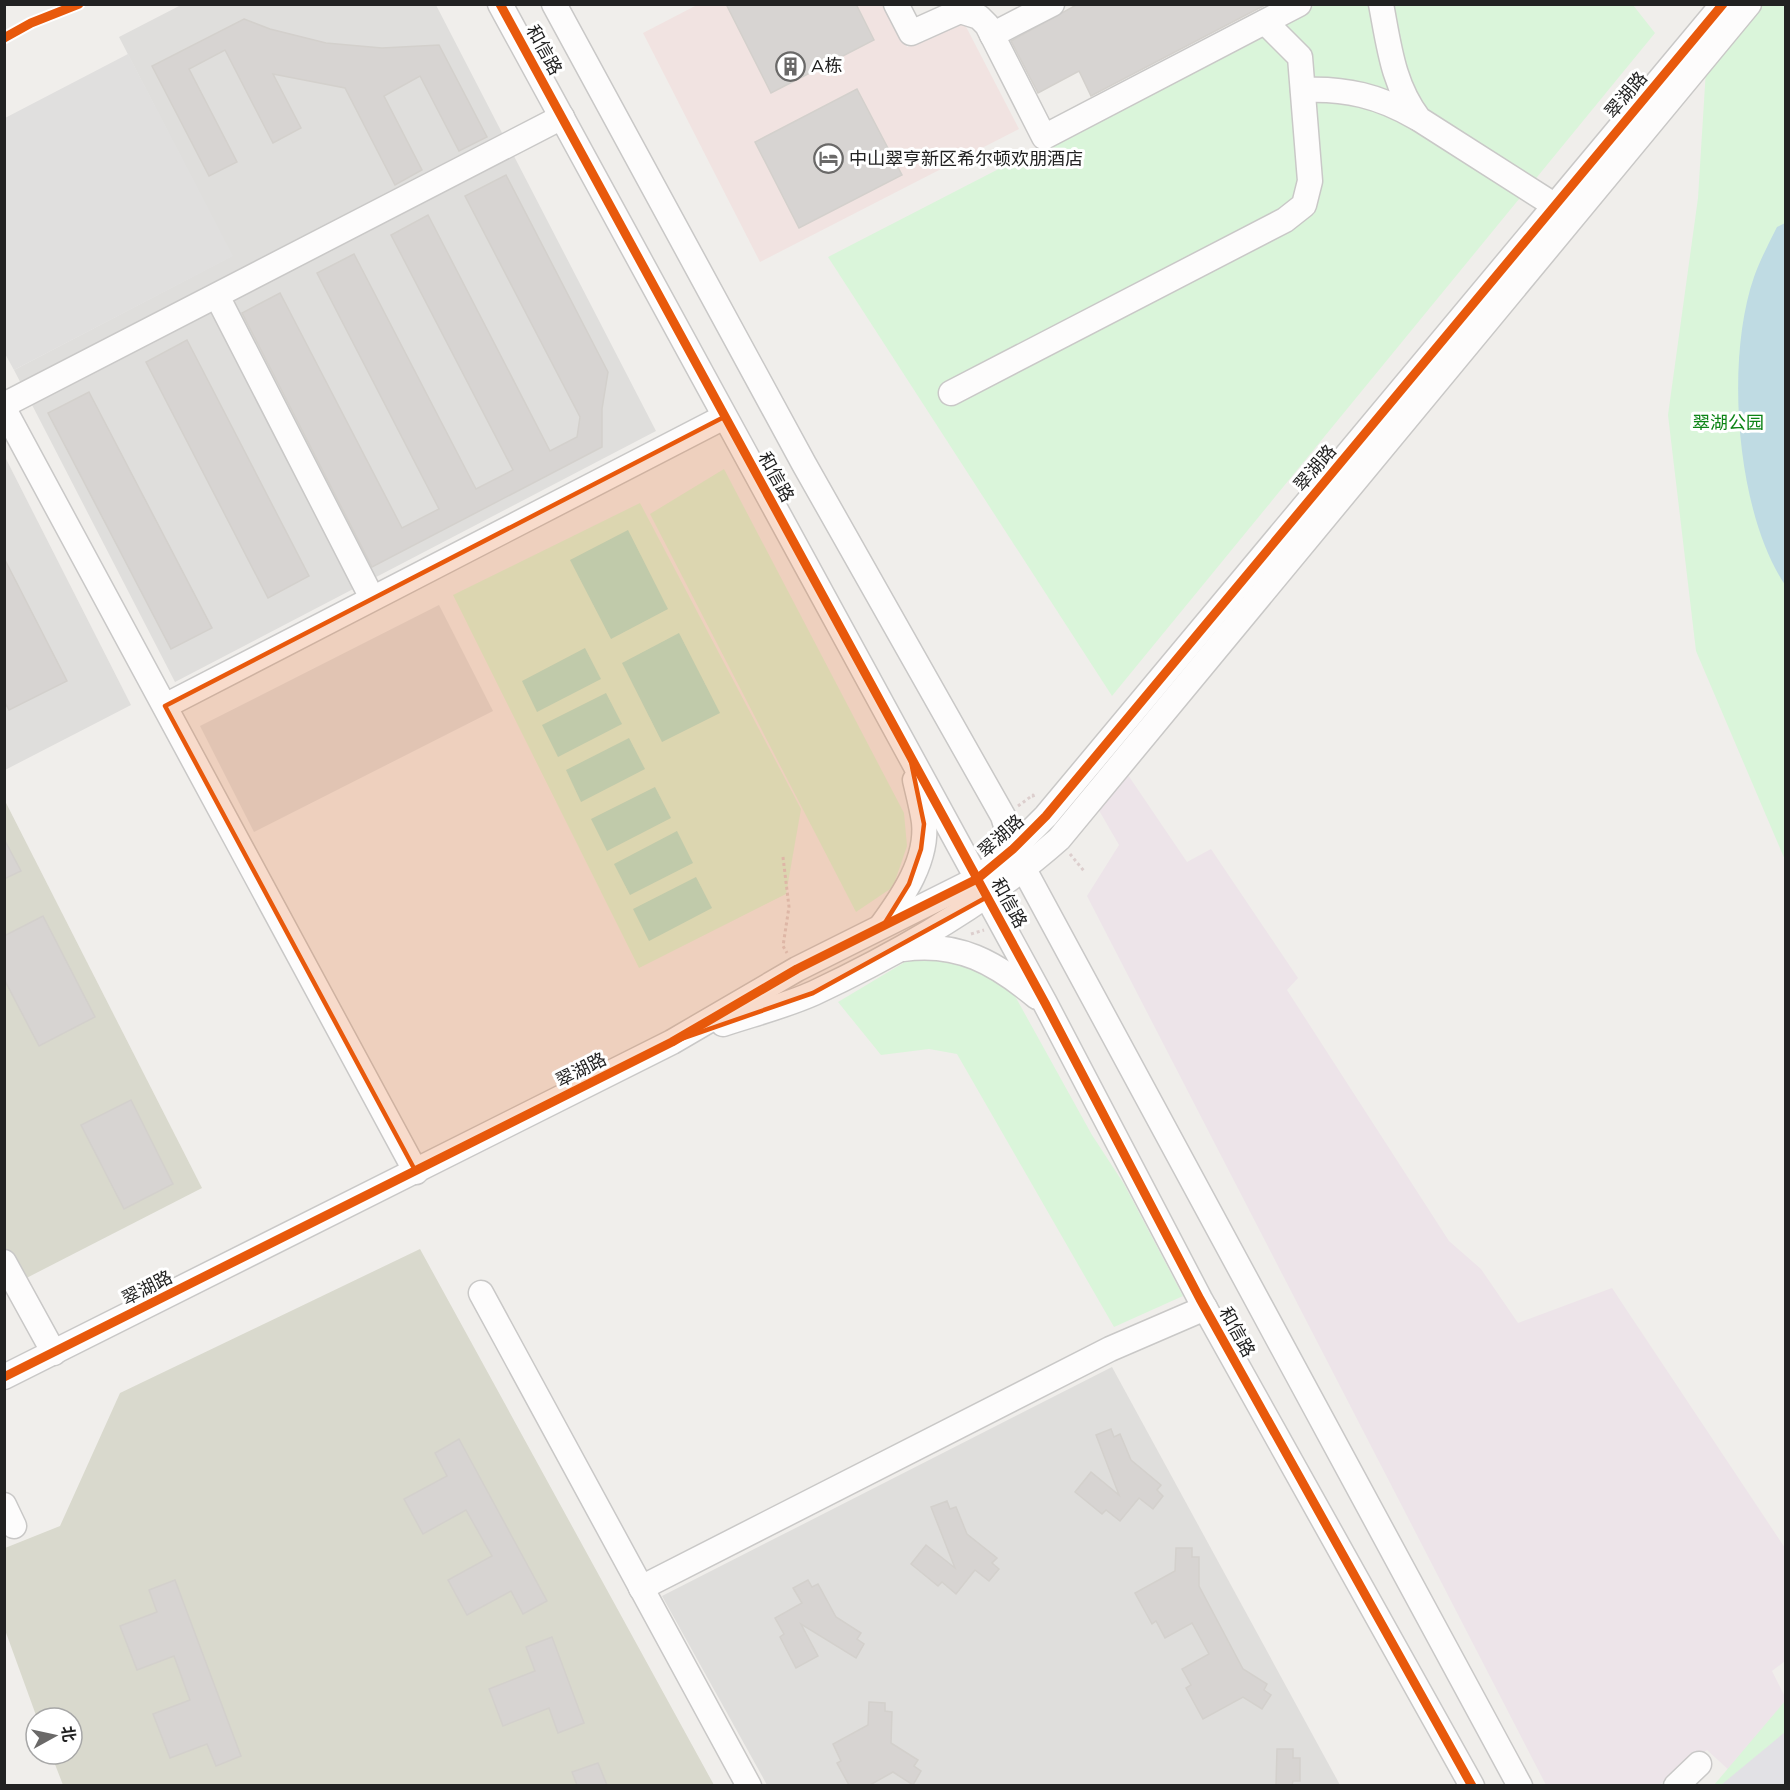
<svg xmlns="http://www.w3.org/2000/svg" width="1790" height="1790" viewBox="0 0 1790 1790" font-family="Mulish,'Noto Sans SC',sans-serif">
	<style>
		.residential { fill: #dfdedc }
		.commercial { fill: #f1e3e1 }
		.industrial { fill: #ede4e9 }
		.construction { fill: #d9d9cd }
		.park { fill: #daf5da }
		.pitch { fill: #b7e6d2 }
		.parking { fill: #e0dfde }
		.plaza { fill: #e2e1e5 }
		.water { fill: #bfdbe3 }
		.building { fill: #d7d4d2; stroke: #d3d0cc; stroke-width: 1.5 }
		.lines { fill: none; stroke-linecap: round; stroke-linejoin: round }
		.minor-casing { stroke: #c9c8c7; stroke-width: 27 }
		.path { stroke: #dccecd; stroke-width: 3; stroke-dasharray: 3 3; stroke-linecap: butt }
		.minor { stroke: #fdfcfc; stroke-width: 24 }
		.cycleway-casing { stroke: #fff; stroke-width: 13 }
		.cycleway { stroke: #e8590c; stroke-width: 9 }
		.marked { fill: #e8590c; fill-opacity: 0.2; stroke: #e8590c; stroke-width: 4.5; stroke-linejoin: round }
		.labels { text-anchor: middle; stroke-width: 6; stroke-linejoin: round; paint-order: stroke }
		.street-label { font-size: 18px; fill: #222; stroke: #fff }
		.poi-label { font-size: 18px; fill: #222; stroke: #fff; text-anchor: start }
		.park-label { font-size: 18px; fill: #0c8416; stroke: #fff }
	</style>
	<rect width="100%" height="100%" fill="#f0eeeb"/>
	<!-- residential -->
	<g class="residential">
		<path d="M181 5H436L656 431 175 682 14 370 232 256 119 37Z"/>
		<path d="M4 455 131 705 5 770H4Z"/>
		<path d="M1112 1367 1340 1785H767L662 1596Z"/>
	</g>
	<!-- commercial -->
	<path class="commercial" d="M697 5H885L907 47 962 19 1019 129 760 262 643 33Z"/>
	<!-- industrial -->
	<path class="industrial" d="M1128 775 1187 862 1211 849 1298 978 1287 990 1449 1241 1481 1269 1518 1323 1612 1288 1785 1548V1661L1772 1671 1785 1697V1744L1742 1782 1707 1750 1659 1785H1546L1087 896 1119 845 1097 807Z"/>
	<!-- construction -->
	<g class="construction">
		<path d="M4 799 202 1188 5 1289H4Z"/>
		<path d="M420 1249 714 1785H63L51 1754H72V1718H37L5 1630V1548L60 1526 120 1393Z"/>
	</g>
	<!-- park -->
	<g class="park">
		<path d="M1316 5H1633L1655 33 1112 696 828 257Z"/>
		<path d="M1762 5H1785V860L1696 651 1668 415 1698 198 1706 69Z"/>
		<path d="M724 469 904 813 907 846 893 887 856 912 650 514Z"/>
		<path d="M640 503 801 809 786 894 639 968 453 595Z"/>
		<path d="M945 954 1010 987 1092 1135 1124 1184 1183 1296 1114 1327 957 1054 929 1049 881 1055 838 1002 915 956Z"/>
		<path d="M1785 1701V1785H1714Z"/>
	</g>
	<!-- pitch -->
	<g class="pitch">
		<path d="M628 530 668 609 611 639 570 560Z"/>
		<path d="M679 633 720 713 662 742 622 663Z"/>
		<path d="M585 648 601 679 537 712 522 681Z"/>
		<path d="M606 693 622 724 558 757 542 725Z"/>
		<path d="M629 738 645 769 581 802 566 770Z"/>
		<path d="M655 787 671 818 607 851 591 819Z"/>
		<path d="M677 831 693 863 630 895 614 864Z"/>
		<path d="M696 877 712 908 649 941 633 909Z"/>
	</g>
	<!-- parking -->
	<g class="parking">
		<path d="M128 54 233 256 14 370 4 352 5 118Z"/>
		<path d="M439 605 493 711 254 832 200 726Z"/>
	</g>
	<!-- plaza -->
	<path class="plaza" d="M1785 1732V1785H1721Z"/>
	<!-- water -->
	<path class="water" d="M1785 223V585C1736 512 1725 360 1754 277 1760 260 1769 243 1777 227Z"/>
	<!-- building -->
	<g class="building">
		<path d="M726 4H856L874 40 771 93Z"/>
		<path d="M1078 4H1267L1091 96 1079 71 1038 93 1011 41Z"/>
		<path d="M244 19 270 29 326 43 382 48 439 45 487 137 459 151 420 76 384 96 422 170 395 185 345 88 273 74 301 128 273 143 225 50 189 69 237 162 209 176 152 66Z"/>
		<path d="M857 89 902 175 799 228 755 142Z"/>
		<path d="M506 175 608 372 602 409V447L372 567 242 313 280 293 402 528 439 509 317 273 354 254 476 489 513 470 391 235 428 215 550 451 577 437 580 417 465 196Z"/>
		<path d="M187 340 309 576 268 598 146 362Z"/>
		<path d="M89 392 212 628 171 649 48 413Z"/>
		<path d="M4 558 67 681 9 710 4 701Z"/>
		<path d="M4 839 21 871 4 879Z"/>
		<path d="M43 916 95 1017 39 1046 4 979V936Z"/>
		<path d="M131 1100 173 1184 124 1209 81 1125Z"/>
		<path d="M1111 1429 1114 1437 1120 1434 1131 1460 1161 1485 1157 1490 1163 1496 1153 1509 1139 1498 1120 1521 1106 1510 1102 1514 1075 1492 1091 1472 1119 1495 1096 1435Z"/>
		<path d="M459 1439 547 1601 523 1614 511 1591 467 1615 448 1580 492 1556 466 1510 423 1534 404 1499 447 1476 435 1453Z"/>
		<path d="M947 1501 950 1509 956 1507 967 1534 997 1558 992 1563 999 1569 989 1581 975 1570 956 1594 942 1582 938 1586 911 1564 926 1545 955 1568 931 1507Z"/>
		<path d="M1176 1548H1192V1557H1199V1586L1243 1669 1267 1684 1264 1690 1271 1695 1262 1709 1243 1697 1203 1719 1186 1688 1191 1685 1182 1669 1209 1654 1192 1623 1165 1638 1156 1621 1152 1624 1135 1593 1175 1571Z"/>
		<path d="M175 1580 241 1756 216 1766 207 1744 170 1758 153 1714 190 1700 174 1656 137 1670 120 1626 157 1612 149 1590Z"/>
		<path d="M808 1580 812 1587 818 1584 836 1617 861 1633 857 1639 864 1644 856 1658 801 1624 818 1656 796 1668 780 1637 784 1634 775 1618 802 1603 793 1588Z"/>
		<path d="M552 1637 584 1723 558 1733 549 1708 503 1726 489 1689 535 1671 526 1647Z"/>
		<path d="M869 1702 885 1703V1711L892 1712 891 1743 918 1760 914 1766 921 1771 913 1785 893 1772 870 1785H849L837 1763 841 1761 833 1744 868 1725Z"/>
		<path d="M1277 1749H1293V1758H1300V1781H1293L1292 1785H1276Z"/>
		<path d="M598 1763 607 1785H577L572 1772Z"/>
	</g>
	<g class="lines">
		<defs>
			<g id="minor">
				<path d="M500 4 1045 1003 1200 1299 1472 1786"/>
				<path d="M554 4 804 464 1003 816 1013 849 1520 1786"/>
				<path d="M896 4 911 33 960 11 979 17 987 25 1044 137 1299 4"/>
				<path d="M1381 4C1389 46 1393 85 1419 119L1568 214"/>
				<path d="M992 35 1052 4"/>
				<path d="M1303 90C1345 88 1380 96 1417 118"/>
				<path d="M217 296 372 598"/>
				<path d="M951 393 1285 220 1304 205 1310 181 1300 57 1265 22"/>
				<path d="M4 405 562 117"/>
				<path d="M4 409 416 1172"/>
				<path d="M165 706 724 417"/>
				<path d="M882 925C903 896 928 860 924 822 922 808 918 793 915 780"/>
				<path d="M903 949C958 941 996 963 1037 997"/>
				<path d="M723 1024C753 1014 785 1006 814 993 899 953 989 901 1059 839L1749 4"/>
				<path d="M4 1262 54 1353"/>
				<path d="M481 1293 749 1786"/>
				<path d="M4 1377 672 1042 797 969 977 879 1013 849 1046 816 1723 4"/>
				<path d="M4 1505 14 1526"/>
				<path d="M641 1588 1110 1349 1205 1308"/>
				<path d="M1676 1786 1699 1764"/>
			</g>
		</defs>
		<!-- minor casing -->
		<use href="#minor" class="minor-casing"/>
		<!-- path -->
		<g class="path">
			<path d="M4 38 31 23 79 4"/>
			<path d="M1018 806 1033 795 1034 798"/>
			<path d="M1070 854 1084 871"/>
			<path d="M783 857 789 907 783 946 787 953"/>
			<path d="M971 934 984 930"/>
		</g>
		<!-- minor -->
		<use href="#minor" class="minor"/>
		<defs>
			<g id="cycleway">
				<path d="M500 4 1045 1003 1200 1299 1472 1786"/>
				<path d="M4 38 31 23 79 4"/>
				<path d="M4 1377 672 1042 797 969 977 879 1013 849 1046 816 1723 4"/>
			</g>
		</defs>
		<!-- cycleway casing -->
		<use href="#cycleway" class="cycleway-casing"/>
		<!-- cycleway -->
		<use href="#cycleway" class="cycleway"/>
	</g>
	<!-- marked area -->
	<path class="marked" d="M724 417 910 757 924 824 921 849 909 884 883 926 977 879 987 897 813 993 672 1042 416 1172 165 706Z"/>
	<!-- icons -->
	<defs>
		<symbol id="building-ring" viewBox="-11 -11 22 22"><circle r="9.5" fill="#fff" stroke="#6a6968" stroke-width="1.5"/><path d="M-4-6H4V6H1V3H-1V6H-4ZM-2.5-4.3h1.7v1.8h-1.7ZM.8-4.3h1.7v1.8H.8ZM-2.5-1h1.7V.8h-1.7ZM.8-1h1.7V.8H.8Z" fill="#6a6968"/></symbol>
		<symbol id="hotel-ring" viewBox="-11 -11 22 22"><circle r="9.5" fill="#fff" stroke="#6a6968" stroke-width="1.5"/><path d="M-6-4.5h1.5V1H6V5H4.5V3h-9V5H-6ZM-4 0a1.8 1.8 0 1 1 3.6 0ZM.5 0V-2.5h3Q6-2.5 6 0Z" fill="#6a6968"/></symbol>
	</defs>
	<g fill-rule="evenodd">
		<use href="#building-ring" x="774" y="50" width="33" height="33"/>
		<use href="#hotel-ring" x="812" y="142" width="33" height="33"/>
	</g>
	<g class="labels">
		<!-- street labels -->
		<g class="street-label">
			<text transform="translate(544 50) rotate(61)" y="6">和信路</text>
			<text transform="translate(1626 95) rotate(-50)" y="6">翠湖路</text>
			<text transform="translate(1315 468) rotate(-50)" y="6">翠湖路</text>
			<text transform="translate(776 477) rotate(61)" y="6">和信路</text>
			<text transform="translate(1001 836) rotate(-42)" y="6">翠湖路</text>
			<text transform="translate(1009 903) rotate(61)" y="6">和信路</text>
			<text transform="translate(581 1070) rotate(-27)" y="6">翠湖路</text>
			<text transform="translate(147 1288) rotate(-27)" y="6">翠湖路</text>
			<text transform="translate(1237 1332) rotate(61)" y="6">和信路</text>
		</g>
		<!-- poi labels -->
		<g class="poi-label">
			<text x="811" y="72">A栋</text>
			<text x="849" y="165">中山翠亨新区希尔顿欢朋酒店</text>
		</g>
		<!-- park labels -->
		<g class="park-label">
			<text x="1728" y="429">翠湖公园</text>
		</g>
	</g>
	<!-- border -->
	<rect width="1790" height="1790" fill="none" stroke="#222222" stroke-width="12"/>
	<!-- north arrow -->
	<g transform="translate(54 1736) rotate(82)"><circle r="28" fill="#ffffff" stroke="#a7a7a7" stroke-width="1.5"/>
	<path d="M0-4.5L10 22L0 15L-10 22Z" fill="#6a6968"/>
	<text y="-9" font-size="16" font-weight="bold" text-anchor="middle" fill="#222222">北</text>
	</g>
</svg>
